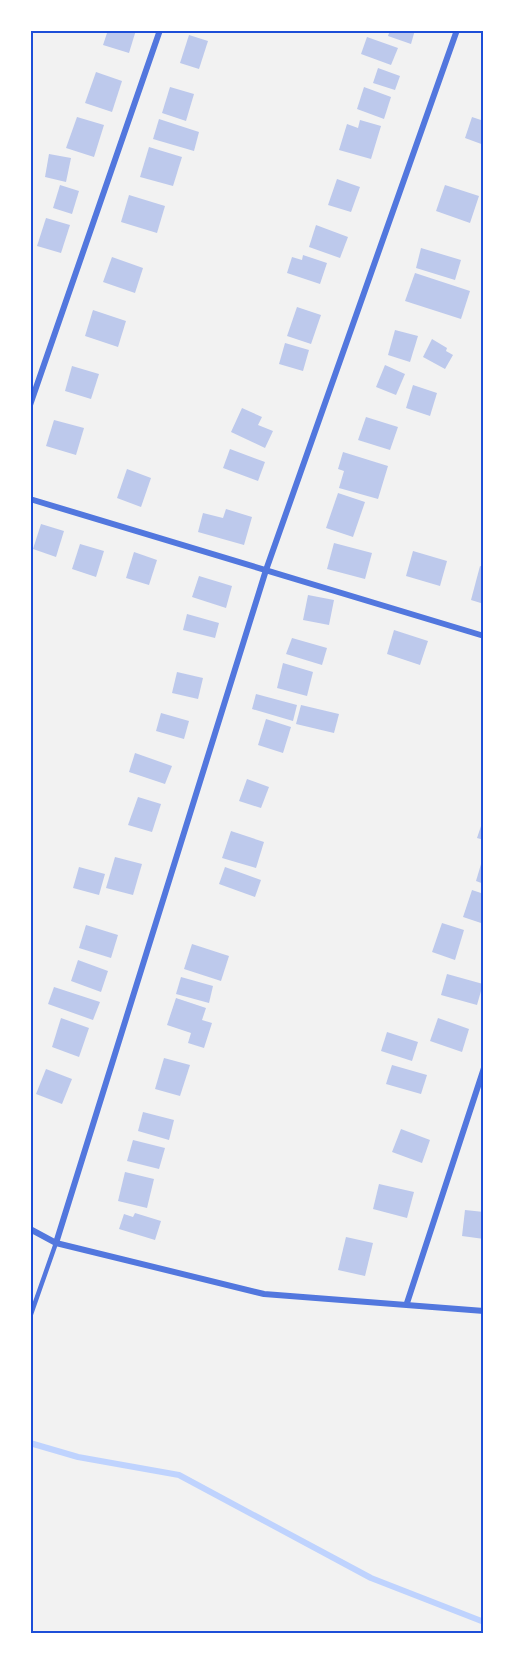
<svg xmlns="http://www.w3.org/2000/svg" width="514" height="1664" viewBox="0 0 514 1664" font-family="'Source Serif 4',serif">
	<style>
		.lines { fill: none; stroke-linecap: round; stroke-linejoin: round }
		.stream { stroke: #bfd3fe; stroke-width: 6 }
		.building { fill: #bdc9ec }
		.service { stroke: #5277de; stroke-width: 4.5 }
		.minor { stroke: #5277de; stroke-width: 6 }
		.neatline { fill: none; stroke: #1d4ed8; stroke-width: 2 }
	</style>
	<rect width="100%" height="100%" fill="#f2f2f2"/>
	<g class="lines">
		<!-- stream -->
		<path class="stream" d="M30 1443 78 1457 179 1475 371 1578 484 1622"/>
	</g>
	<!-- building -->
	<g class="building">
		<path d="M108 30H136L129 53 103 45Z"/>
		<path d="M390 30H415L411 44 388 36Z"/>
		<path d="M189 35 208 41 199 69 180 63Z"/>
		<path d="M367 37 398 48 391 65 361 54Z"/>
		<path d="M378 68 400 76 395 90 373 83Z"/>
		<path d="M96 72 122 81 112 112 85 103Z"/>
		<path d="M170 87 194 94 186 121 162 113Z"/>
		<path d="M364 87 391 97 384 119 357 109Z"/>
		<path d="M77 117 104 125 94 157 66 148Z"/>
		<path d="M472 117 484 121V145L465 138Z"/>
		<path d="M159 119 199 132 194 151 153 139Z"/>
		<path d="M360 120 381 126 371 159 339 150 347 124 358 128Z"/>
		<path d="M149 147 182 157 173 186 140 177Z"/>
		<path d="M49 154 71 158 66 182 45 177Z"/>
		<path d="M337 179 360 187 351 212 328 205Z"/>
		<path d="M60 185 79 191 72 214 53 208Z"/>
		<path d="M445 185 479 196 470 223 436 211Z"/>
		<path d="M129 195 165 206 157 233 121 222Z"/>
		<path d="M46 218 70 225 61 253 37 246Z"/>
		<path d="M316 225 348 237 340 258 309 247Z"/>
		<path d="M421 248 461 260 455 280 416 268Z"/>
		<path d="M303 255 327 263 320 284 287 273 292 257 302 260Z"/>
		<path d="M112 257 143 268 135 293 103 282Z"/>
		<path d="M415 273 470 291 461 319 405 301Z"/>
		<path d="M297 307 321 315 311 344 287 336Z"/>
		<path d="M93 310 126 321 118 347 85 336Z"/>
		<path d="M395 330 418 336 410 362 388 355Z"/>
		<path d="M432 339 447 348 446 351 453 355 445 369 423 357Z"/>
		<path d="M285 343 309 350 303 371 279 364Z"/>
		<path d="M385 365 405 374 396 395 376 387Z"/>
		<path d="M72 366 99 374 91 399 65 391Z"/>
		<path d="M413 385 437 393 430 416 406 408Z"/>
		<path d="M242 408 262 417 258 425 273 431 265 448 231 432Z"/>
		<path d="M366 417 398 427 390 450 358 440Z"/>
		<path d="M54 420 84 428 76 455 46 446Z"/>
		<path d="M230 449 265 462 258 481 223 468Z"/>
		<path d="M343 452 388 466 378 499 339 488 344 471 338 469Z"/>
		<path d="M127 469 151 478 141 507 117 498Z"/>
		<path d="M338 493 365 502 353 537 326 528Z"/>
		<path d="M226 509 252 517 244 545 198 532 203 513 223 518Z"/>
		<path d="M41 524 64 531 56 557 33 549Z"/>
		<path d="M334 543 372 553 365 579 327 569Z"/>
		<path d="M80 544 104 551 96 577 72 569Z"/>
		<path d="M413 551 447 561 440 586 406 576Z"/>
		<path d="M134 552 157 560 149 585 126 578Z"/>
		<path d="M480 566 484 567V604L471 600Z"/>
		<path d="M199 576 232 586 226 608 192 597Z"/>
		<path d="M308 595 334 600 329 625 303 620Z"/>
		<path d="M187 614 219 623 215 638 183 630Z"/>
		<path d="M394 630 428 641 420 665 387 654Z"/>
		<path d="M292 638 327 648 322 665 286 654Z"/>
		<path d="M283 663 313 672 307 696 277 688Z"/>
		<path d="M177 672 203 678 198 699 172 693Z"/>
		<path d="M256 694 297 705 293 721 252 709Z"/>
		<path d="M301 705 339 714 334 733 296 724Z"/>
		<path d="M161 713 189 721 184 739 156 731Z"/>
		<path d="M266 719 291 727 283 753 258 745Z"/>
		<path d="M135 753 172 766 165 784 129 772Z"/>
		<path d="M247 779 269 787 261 808 239 801Z"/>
		<path d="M138 797 161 804 152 832 128 825Z"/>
		<path d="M484 817V840L477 838Z"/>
		<path d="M231 831 264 842 256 868 222 858Z"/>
		<path d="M484 854V884L476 881Z"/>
		<path d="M115 857 142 864 133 895 106 888Z"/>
		<path d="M79 867 105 874 99 895 73 888Z"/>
		<path d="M225 867 261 880 255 897 219 884Z"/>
		<path d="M472 890 484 894V924L463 917Z"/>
		<path d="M442 923 464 930 455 960 432 952Z"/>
		<path d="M86 925 118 935 111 958 79 948Z"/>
		<path d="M192 944 229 956 221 981 184 969Z"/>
		<path d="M78 960 108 971 101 992 71 981Z"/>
		<path d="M447 974 483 984 477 1005 441 995Z"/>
		<path d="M181 977 213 986 209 1003 176 994Z"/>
		<path d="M54 987 100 1002 93 1020 48 1004Z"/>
		<path d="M176 998 206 1008 202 1020 212 1023 204 1048 188 1043 191 1033 167 1025Z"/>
		<path d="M61 1018 89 1028 79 1057 52 1047Z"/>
		<path d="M438 1018 469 1029 462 1052 430 1041Z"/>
		<path d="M387 1032 418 1042 412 1061 381 1051Z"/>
		<path d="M164 1058 190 1065 180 1096 155 1089Z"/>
		<path d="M392 1065 427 1075 421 1094 386 1084Z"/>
		<path d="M46 1069 72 1079 62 1104 36 1094Z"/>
		<path d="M143 1112 174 1120 169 1140 138 1131Z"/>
		<path d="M401 1129 430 1140 422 1163 392 1152Z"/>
		<path d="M133 1140 165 1148 159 1169 127 1161Z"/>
		<path d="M125 1172 154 1179 147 1208 118 1201Z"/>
		<path d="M379 1184 414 1192 407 1218 373 1209Z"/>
		<path d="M465 1210 484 1212V1239L462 1236Z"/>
		<path d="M135 1213 161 1221 155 1240 119 1229 124 1214 133 1217Z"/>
		<path d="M346 1237 373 1243 365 1276 338 1270Z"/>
	</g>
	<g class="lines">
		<!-- service -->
		<path class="service" d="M30 1317 56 1243"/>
		<!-- minor -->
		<g class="minor">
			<path d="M30 405 160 30"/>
			<path d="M30 499 484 636"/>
			<path d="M30 1229 56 1243 264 1294 484 1311"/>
			<path d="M56 1243 266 570 457 30"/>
			<path d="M407 1303 484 1068"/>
		</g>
	</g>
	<!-- border -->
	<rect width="514" height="1664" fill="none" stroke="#ffffff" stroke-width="63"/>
	<rect x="32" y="32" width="450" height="1600" class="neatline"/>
</svg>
